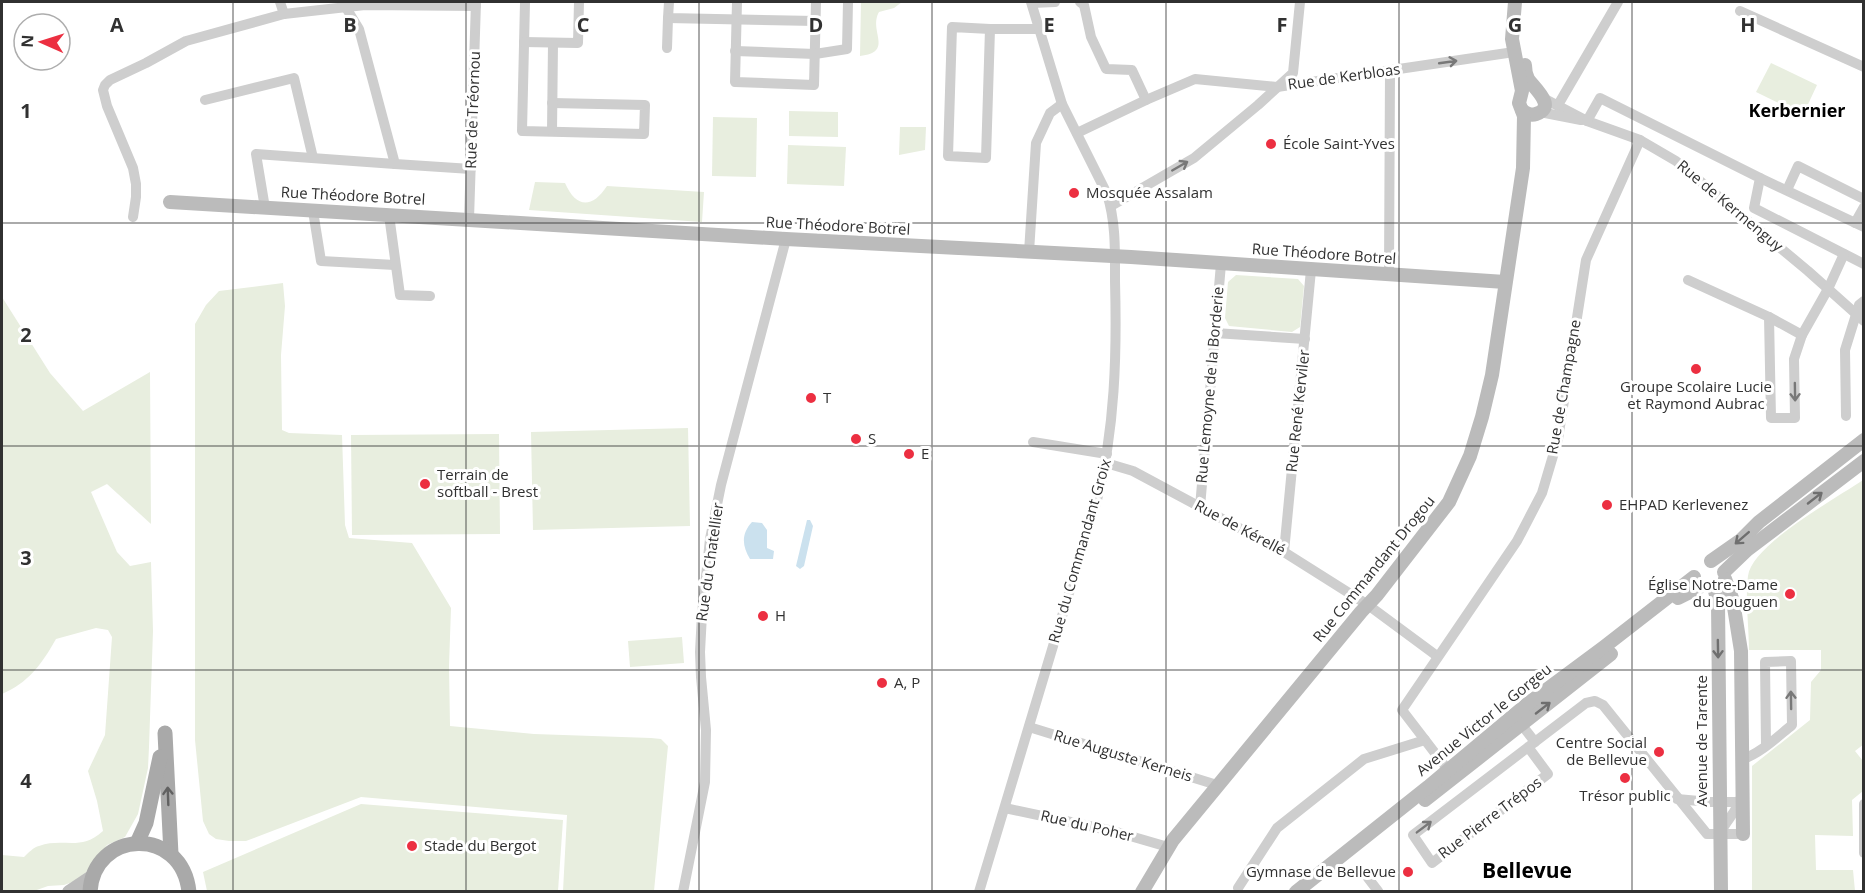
<svg xmlns="http://www.w3.org/2000/svg" width="1865" height="893" viewBox="0 0 1865 893" font-family="'Open Sans',sans-serif">
	<style>
		.green { fill: #e8eedf }
		.water { fill: #cbe1ee }
		.lines { fill: none; stroke-linecap: round; stroke-linejoin: round }
		.street { stroke: #cecece; stroke-width: 10 }
		.secondary { stroke: #bbb; stroke-width: 14 }
		.primary { stroke: #a9a9a9; stroke-width: 15 }
		.oneway { stroke: #787878 }
		.oneway2 { stroke: #6f6f6f }
		.oneway3 { stroke: #616161 }
		.grid { fill: none; stroke: #313131; stroke-width: 1.5; stroke-opacity: 0.55 }
		.poi-dot { fill: #ec2f41; stroke: #fff; stroke-width: 2 }
		.labels { text-anchor: middle; stroke-width: 6; stroke-linejoin: round; paint-order: stroke }
		.street-label { font-size: 15px; fill: #313131; stroke: #fff }
		.poi-label { font-size: 15px; fill: #313131; stroke: #fff; text-anchor: start }
		.quarter-label { font-size: 18px; font-weight: bold; fill: #000; stroke: #fff }
		.district-label { font-size: 21px; font-weight: bold; fill: #000; stroke: #fff }
		.grid-label { font-size: 20px; text-anchor: middle; font-weight: bold; fill: #313131; stroke: #fff; stroke-width: 6; stroke-linejoin: round; paint-order: stroke }
	</style>
	<rect width="100%" height="100%" fill="#fff"/>
	<!-- green -->
	<g class="green">
		<path d="M861 2H902L894 8 879 12C868 31 895 52 860 56Z"/>
		<path d="M1771 63 1817 85 1803 115 1756 92Z"/>
		<path d="M789 111 838 112V137L789 136Z"/>
		<path d="M713 117 757 118 756 177 712 176Z"/>
		<path d="M900 127H926L925 150 899 155Z"/>
		<path d="M788 145 846 147 844 186 787 184Z"/>
		<path d="M535 182 565 183C576 208 592 209 607 186L704 192 702 222 529 210Z"/>
		<path d="M1236 275 1298 279 1304 286 1300 327 1292 332 1229 326 1225 318 1228 282Z"/>
		<path d="M283 283 285 306 281 355 282 430 289 433 342 435 345 525 349 538 412 543 451 608 449 666 450 726 534 734 651 738 661 739 668 746 654 891H563L567 815 361 797 246 841H229L216 839 209 834 203 821 195 740V324L206 305 219 291Z"/>
		<path d="M2 297 50 373 83 411 150 372 151 524 107 484 91 492 117 552 130 566 151 562 153 631 149 747 148 768 138 814 125 837 107 845 81 879 64 885 48 886 34 891H2V855L24 857C28 853 34 847 39 846 64 837 80 852 103 831L97 801 88 771 105 735 112 637 108 630 96 628 56 639C42 664 28 683 2 694Z"/>
		<path d="M688 428 690 526 533 530 531 432Z"/>
		<path d="M499 434 500 534 352 535 351 435Z"/>
		<path d="M1863 480 1864 744 1855 751 1863 761V791L1852 800 1853 836 1815 835 1816 870H1853L1855 891H1752V766L1810 720 1811 682 1821 670V650H1749C1749 628 1745 597 1748 576 1752 544 1837 498 1863 480Z"/>
		<path d="M682 637 684 663 630 667 628 641Z"/>
		<path d="M361 804 563 820 558 891H207L203 872Z"/>
	</g>
	<!-- water -->
	<g class="water">
		<path d="M807 520H810L813 526 804 566 800 569 796 566Z"/>
		<path d="M752 522 762 523 767 530V548L774 551 773 559H750C742 546 741 534 752 522Z"/>
	</g>
	<g class="lines">
		<!-- street -->
		<g class="street">
			<path d="M280 2 284 14"/>
			<path d="M525 2 522 131 644 134 645 105 552 103"/>
			<path d="M669 2 668 18 816 21"/>
			<path d="M737 2 735 82 814 85 816 2"/>
			<path d="M1080 2 1084 5 1091 37 1106 69 1132 70 1146 100"/>
			<path d="M1032 3 1055 2"/>
			<path d="M345 6 359 29 395 164 471 169"/>
			<path d="M1740 11 1864 67"/>
			<path d="M990 29 952 27 948 156 986 158 990 29H1039"/>
			<path d="M524 42 578 43 579 2"/>
			<path d="M667 48 668 18"/>
			<path d="M735 51 815 54 847 49 848 2"/>
			<path d="M1543 98 1587 121 1640 140 1676 161 1808 271 1864 321"/>
			<path d="M205 100 294 78 313 158"/>
			<path d="M1558 105 1618 2"/>
			<path d="M1540 112 1581 120"/>
			<path d="M1587 121 1600 98 1760 178 1754 208 1864 264"/>
			<path d="M552 131 553 43"/>
			<path d="M1077 133 1146 100 1195 79 1277 87 1514 52"/>
			<path d="M1760 178 1864 227"/>
			<path d="M1787 190 1798 166 1864 199"/>
			<path d="M1111 206 1194 158 1258 105 1293 73 1300 2"/>
			<path d="M265 208 256 154 395 164"/>
			<path d="M313 211 321 261 395 265"/>
			<path d="M389 215 400 295 430 296"/>
			<path d="M133 217 136 197V184L133 168 107 106 103 90 105 85 110 80 146 63 186 41 284 14 365 5 476 6"/>
			<path d="M469 219 476 2"/>
			<path d="M1855 223 1864 207"/>
			<path d="M1029 252 1036 143 1050 113 1062 104"/>
			<path d="M1389 275 1390 71"/>
			<path d="M1688 280 1769 317 1802 335"/>
			<path d="M1769 317 1771 418H1795L1794 359 1802 335 1828 289 1844 254"/>
			<path d="M1215 333 1305 339"/>
			<path d="M1846 416 1845 350 1859 305 1864 301"/>
			<path d="M1033 442 1107 454"/>
			<path d="M1106 463 1133 471 1284 552 1368 605 1437 656"/>
			<path d="M1200 507 1221 264"/>
			<path d="M1284 552 1311 270"/>
			<path d="M1521 724 1535 742"/>
			<path d="M1029 727 1217 785"/>
			<path d="M1528 747 1548 774 1432 863 1413 835 1586 703 1595 701 1603 705 1707 834H1743"/>
			<path d="M1741 760C1761 753 1776 738 1792 725L1791 661 1765 662 1766 746"/>
			<path d="M1448 770 1402 710 1517 541 1542 493 1558 439 1586 260 1640 140"/>
			<path d="M1677 799 1710 802H1743"/>
			<path d="M1864 804V853"/>
			<path d="M1005 808 1113 831 1168 847"/>
			<path d="M1721 832C1727 819 1736 813 1740 799"/>
			<path d="M1373 873 1368 878 1378 891 1377 892"/>
			<path d="M1238 888 1277 828 1364 759 1425 740"/>
			<path d="M683 892 705 782 706 730 701 677 700 652 702 614 710 539 721 485 786 239"/>
			<path d="M979 892 1097 500C1115 429 1117 354 1115 281 1115 252 1116 222 1107 194L1062 104 1031 2"/>
		</g>
		<!-- secondary -->
		<g class="secondary">
			<path d="M1522 110C1526 113 1530 116 1536 114 1558 107 1533 87 1528 79 1526 75 1525 69 1525 65"/>
			<path d="M170 202 786 239 1131 257 1505 282"/>
			<path d="M1711 561 1741 540 1759 522 1864 440"/>
			<path d="M1724 572 1747 550 1864 461"/>
			<path d="M1725 579 1733 601 1741 651 1743 834"/>
			<path d="M1715 591 1718 603 1721 892"/>
			<path d="M1678 598 1698 588"/>
			<path d="M1425 800 1611 654"/>
			<path d="M69 892 93 876"/>
			<path d="M1142 892 1173 840 1361 612 1377 595 1449 502 1470 456 1482 417 1492 375 1523 168 1524 116 1519 103 1522 91 1512 39 1515 2"/>
			<path d="M1296 892 1428 787 1526 705 1604 647 1694 577"/>
		</g>
		<!-- primary -->
		<g class="primary">
			<path d="M165 733 171 854"/>
			<path d="M137 843 146 823 160 757"/>
			<path d="M90 892C93 830 182 825 189 892"/>
		</g>
	</g>
	<!-- one-way arrows -->
	<defs><path id="oneway-shaft" d="M-6 0H5M1.5-3L5.5 0L1.5 3" fill="none" stroke-width="1.6" stroke-linecap="round" stroke-linejoin="round" transform="scale(1.5)"/></defs>
	<g class="oneway">
		<use href="#oneway-shaft" transform="translate(1448 62) rotate(-8)"/>
		<use href="#oneway-shaft" transform="translate(1180 166) rotate(-30)"/>
		<use href="#oneway-shaft" transform="translate(1795 392) rotate(89)"/>
		<use href="#oneway-shaft" transform="translate(1791 700) rotate(-91)"/>
		<use href="#oneway-shaft" transform="translate(1424 827) rotate(-37)"/>
	</g>
	<g class="oneway2">
		<use href="#oneway-shaft" transform="translate(1815 498) rotate(-38)"/>
		<use href="#oneway-shaft" transform="translate(1742 538) rotate(139)"/>
		<use href="#oneway-shaft" transform="translate(1718 649) rotate(89)"/>
		<use href="#oneway-shaft" transform="translate(1543 708) rotate(-38)"/>
	</g>
	<use class="oneway3" href="#oneway-shaft" transform="translate(168 796) rotate(-92)"/>
	<!-- grid -->
	<path class="grid" d="M233 2V892M466 2V892M699 2V892M932 2V892M1166 2V892M1399 2V892M1632 2V892M2 223H1864M2 446H1864M2 670H1864"/>
	<!-- markers -->
	<g class="poi-dot">
		<circle cx="1271" cy="144" r="6"/>
		<circle cx="1074" cy="193" r="6"/>
		<circle cx="1696" cy="369" r="6"/>
		<circle cx="811" cy="398" r="6"/>
		<circle cx="856" cy="439" r="6"/>
		<circle cx="909" cy="454" r="6"/>
		<circle cx="425" cy="484" r="6"/>
		<circle cx="1607" cy="505" r="6"/>
		<circle cx="1790" cy="594" r="6"/>
		<circle cx="763" cy="616" r="6"/>
		<circle cx="882" cy="683" r="6"/>
		<circle cx="1659" cy="752" r="6"/>
		<circle cx="1625" cy="778" r="6"/>
		<circle cx="412" cy="846" r="6"/>
		<circle cx="1408" cy="872" r="6"/>
	</g>
	<g class="labels">
		<!-- street labels -->
		<g class="street-label">
			<text transform="translate(1344 77) rotate(-8)" y="5">Rue de Kerbloas</text>
			<text transform="translate(473 110) rotate(-88)" y="5">Rue de Tréornou</text>
			<text transform="translate(353 196) rotate(3)" y="5">Rue Théodore Botrel</text>
			<text transform="translate(1730 206) rotate(40)" y="5">Rue de Kermenguy</text>
			<text transform="translate(838 226) rotate(3)" y="5">Rue Théodore Botrel</text>
			<text transform="translate(1324 254) rotate(4)" y="5">Rue Théodore Botrel</text>
			<text transform="translate(1210 385) rotate(-85)" y="5">Rue Lemoyne de la Borderie</text>
			<text transform="translate(1564 387) rotate(-80)" y="5">Rue de Champagne</text>
			<text transform="translate(1298 411) rotate(-84)" y="5">Rue René Kerviler</text>
			<text transform="translate(1240 528) rotate(28)" y="5">Rue de Kérellé</text>
			<text transform="translate(1080 551) rotate(-74)" y="5">Rue du Commandant Groix</text>
			<text transform="translate(710 562) rotate(-82)" y="5">Rue du Chatellier</text>
			<text transform="translate(1374 569) rotate(-51)" y="5">Rue Commandant Drogou</text>
			<text transform="translate(1484 720) rotate(-39)" y="5">Avenue Victor le Gorgeu</text>
			<text transform="translate(1702 741) rotate(-90)" y="5">Avenue de Tarente</text>
			<text transform="translate(1123 756) rotate(17)" y="5">Rue Auguste Kerneis</text>
			<text transform="translate(1490 818) rotate(-37)" y="5">Rue Pierre Trépos</text>
			<text transform="translate(1087 826) rotate(13)" y="5">Rue du Poher</text>
		</g>
		<!-- poi labels -->
		<g class="poi-label">
			<text x="1283" y="149">École Saint-Yves</text>
			<text x="1086" y="198">Mosquée Assalam</text>
			<text x="1696" y="392" text-anchor="middle">Groupe Scolaire Lucie<tspan x="1696" dy="17">et Raymond Aubrac</tspan></text>
			<text x="823" y="403">T</text>
			<text x="868" y="444">S</text>
			<text x="921" y="459">E</text>
			<text x="437" y="480">Terrain de<tspan x="437" dy="17">softball - Brest</tspan></text>
			<text x="1619" y="510">EHPAD Kerlevenez</text>
			<text x="1778" y="590" text-anchor="end">Église Notre-Dame<tspan x="1778" dy="17">du Bouguen</tspan></text>
			<text x="775" y="621">H</text>
			<text x="894" y="688">A, P</text>
			<text x="1647" y="748" text-anchor="end">Centre Social<tspan x="1647" dy="17">de Bellevue</tspan></text>
			<text x="1625" y="801" text-anchor="middle">Trésor public</text>
			<text x="424" y="851">Stade du Bergot</text>
			<text x="1396" y="877" text-anchor="end">Gymnase de Bellevue</text>
		</g>
		<!-- quarter labels -->
		<g class="quarter-label">
			<text x="1797" y="117">Kerbernier</text>
		</g>
		<!-- district labels -->
		<g class="district-label">
			<text x="1527" y="878">Bellevue</text>
		</g>
	</g>
	<g class="grid-label">
		<text x="117" y="32">A</text>
		<text x="350" y="32">B</text>
		<text x="583" y="32">C</text>
		<text x="816" y="32">D</text>
		<text x="1049" y="32">E</text>
		<text x="1282" y="32">F</text>
		<text x="1515" y="32">G</text>
		<text x="1748" y="32">H</text>
		<text x="26" y="118">1</text>
		<text x="26" y="342">2</text>
		<text x="26" y="565">3</text>
		<text x="26" y="788">4</text>
	</g>
	<!-- border -->
	<rect width="1865" height="893" fill="none" stroke="#313131" stroke-width="6"/>
	<!-- north arrow -->
	<g transform="translate(42 42) rotate(273)"><circle r="28" fill="#ffffff" stroke="#adadad" stroke-width="1.5"/>
	<path d="M0-4.5L10 22L0 15L-10 22Z" fill="#ec2f41"/>
	<text y="-9" font-size="16" font-weight="bold" text-anchor="middle" fill="#313131">N</text>
	</g>
</svg>
